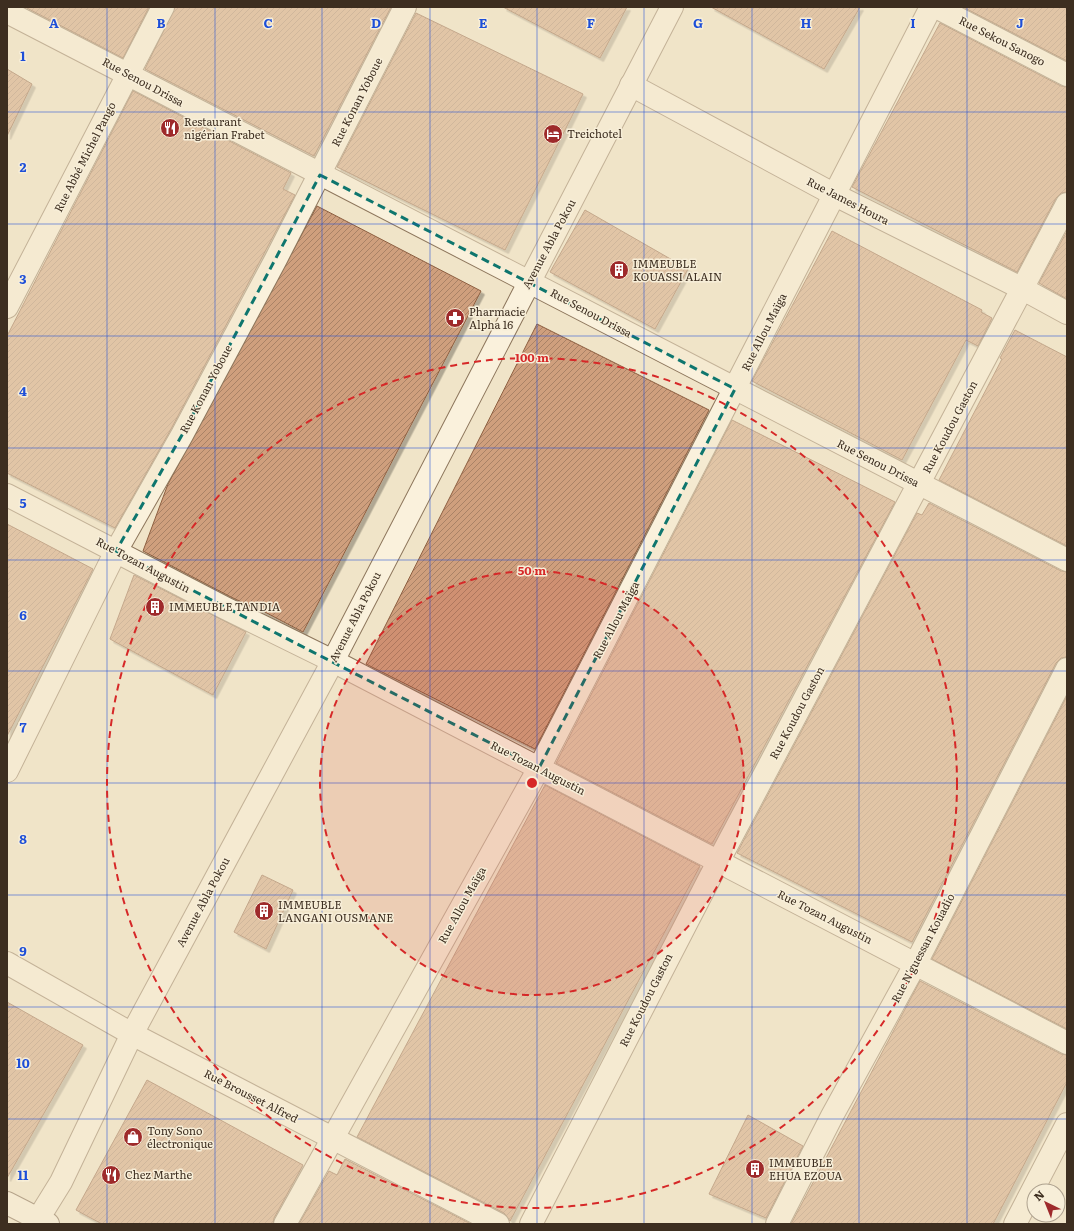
<svg xmlns="http://www.w3.org/2000/svg" width="1074" height="1231" viewBox="0 0 1074 1231" font-family="Literata,serif">
	<style>
		.building { fill: url(#building-hatch); stroke: #8d5f41; filter: url(#shadow) }
		.lines { fill: none; stroke-linecap: round; stroke-linejoin: round }
		.street-casing { stroke: #8d765c; stroke-width: 24 }
		.secondary-casing { stroke: #6f573f; stroke-width: 24 }
		.street { stroke: #faf1dc; stroke-width: 22 }
		.secondary { stroke: #faf1dc; stroke-width: 22 }
		.marked { fill: none; stroke: #0f766e; stroke-width: 3; stroke-dasharray: 8 5; stroke-linejoin: round }
		.grid { fill: none; stroke: #1d4ed8; stroke-width: 1; stroke-opacity: 0.55 }
		.ring { fill: none; stroke: #d62828; stroke-width: 2; stroke-dasharray: 7 5 }
		.labels { text-anchor: middle; stroke-width: 3; stroke-linejoin: round; paint-order: stroke }
		.street-label { font-size: 11px; fill: #3d2e20; stroke: #f7eed8 }
		.poi-label { font-size: 11px; fill: #3d2e20; stroke: #f7eed8; text-anchor: start }
		.grid-label { font-size: 13px; text-anchor: middle; font-weight: bold; fill: #1d4ed8; stroke: #f7eed8; stroke-width: 3; stroke-linejoin: round; paint-order: stroke }
		.centre { fill: #d62828; stroke: #f7eed8; stroke-width: 2 }
		.ring-label { font-size: 12px; text-anchor: middle; font-weight: bold; fill: #d62828; stroke: #f7eed8; stroke-width: 3; stroke-linejoin: round; paint-order: stroke }
	</style>
	<defs>
		<pattern id="building-hatch" width="6" height="6" patternUnits="userSpaceOnUse"><rect width="6" height="6" fill="#cf9f7d"/><path d="M-1 1l2-2M0 6l6-6M5 7l2-2" fill="none" stroke="#a98266"/></pattern>
		<filter id="shadow"><feDropShadow dx="3.5" dy="3.5" stdDeviation="0" flood-color="#0004"/></filter>
	</defs>
	<rect width="100%" height="100%" fill="#f0e4c8"/>
	<!-- building -->
	<g class="building">
		<path d="M25 7H149L123 58Z"/>
		<path d="M175 7H391L314 156 145 69Z"/>
		<path d="M503 7H627L600 58Z"/>
		<path d="M711 7H860L824 69Z"/>
		<path d="M963 7H1067V61Z"/>
		<path d="M416 13 583 94 505 250 337 167Z"/>
		<path d="M940 23 1061 86 1067 87V192L1061 193 1056 198 1017 272 852 187Z"/>
		<path d="M7 69 32 84 7 136Z"/>
		<path d="M133 91 291 173 283 189 295 195 171 429 115 528 7 473V336Z"/>
		<path d="M317 206 481 291 303 632 259 609 258 610 231 597 143 551 168 484Z"/>
		<path d="M585 210 688 269 655 329 550 272Z"/>
		<path d="M832 231 982 310 981 312 992 318 978 346 966 340 902 460 752 381Z"/>
		<path d="M1067 231V299L1039 283Z"/>
		<path d="M537 324 709 410 535 749 366 664Z"/>
		<path d="M1015 330 1067 357V546L939 480 1002 359 1000 358Z"/>
		<path d="M732 420 895 502 712 844 556 763Z"/>
		<path d="M929 503 1061 571 1067 572V657L1061 658 1056 663 912 942 737 853 917 513 922 515Z"/>
		<path d="M7 524 93 569 7 736Z"/>
		<path d="M134 575 246 632 213 695 110 639Z"/>
		<path d="M1067 696V1029L932 959Z"/>
		<path d="M545 785 700 866 510 1221 504 1213 357 1137Z"/>
		<path d="M262 875 293 890 266 949 234 932Z"/>
		<path d="M920 981 1061 1054 1067 1055V1082L993 1224H791Z"/>
		<path d="M7 1002 83 1045 7 1178Z"/>
		<path d="M147 1080 303 1165 274 1218 273 1224H102L76 1210Z"/>
		<path d="M748 1115 803 1146 766 1218 709 1194Z"/>
		<path d="M345 1159 471 1224H299L329 1171 337 1175Z"/>
	</g>
	<g class="lines">
		<defs>
			<g id="street">
				<path d="M936 7 1067 75"/>
				<path d="M7 12 1067 560"/>
				<path d="M631 85 835 195 1023 289 1067 313"/>
				<path d="M7 307 163 7"/>
				<path d="M7 495 225 608 333 661 1067 1043"/>
				<path d="M7 771 116 551 182 435 276 259 405 7"/>
				<path d="M7 963 132 1034 498 1224"/>
				<path d="M35 1224 61 1182 132 1034 333 661 672 7"/>
				<path d="M285 1224 539 768 931 7"/>
				<path d="M531 1224 718 862 1067 204"/>
				<path d="M777 1224 832 1116 916 963 1067 669"/>
				<path d="M1015 1224 1067 1124"/>
			</g>
			<path id="secondary" d="M7 1203 48 1224"/>
		</defs>
		<!-- street casing -->
		<use href="#street" class="street-casing"/>
		<!-- secondary casing -->
		<use href="#secondary" class="secondary-casing"/>
		<!-- street -->
		<use href="#street" class="street"/>
		<!-- secondary -->
		<use href="#secondary" class="secondary"/>
	</g>
	<!-- marked area -->
	<path d="M0 0H1074V1231H0ZM320 175 735 389 539 768 116 551 182 435Z" fill="#f0e4c8" fill-opacity=".55" fill-rule="evenodd"/>
	<path class="marked" d="M320 175 735 389 539 768 116 551 182 435Z"/>
	<!-- grid -->
	<path class="grid" d="M107 7V1224M215 7V1224M322 7V1224M430 7V1224M537 7V1224M644 7V1224M752 7V1224M859 7V1224M967 7V1224M7 112H1067M7 224H1067M7 336H1067M7 448H1067M7 560H1067M7 671H1067M7 783H1067M7 895H1067M7 1007H1067M7 1119H1067"/>
	<!-- distance rings -->
	<circle cx="532" cy="783" r="212" fill="#d62828" fill-opacity=".12"/>
	<g class="ring">
		<circle cx="532" cy="783" r="212"/>
		<circle cx="532" cy="783" r="425"/>
	</g>
	<!-- icons -->
	<defs>
		<symbol id="restaurant-disc" viewBox="-11 -11 22 22"><circle r="9.5" fill="#9e2a2b" stroke="#f7eed8"/><path d="M-5-6h1v4h1v-4h1v4h1v-4h1v5L-1.5 .5V6h-2V.5L-5-1ZM5-6V6H3V1.5H1.5Q1.5-4 5-6Z" fill="#fff"/></symbol>
		<symbol id="hotel-disc" viewBox="-11 -11 22 22"><circle r="9.5" fill="#9e2a2b" stroke="#f7eed8"/><path d="M-6-4.5h1.5V1H6V5H4.5V3h-9V5H-6ZM-4 0a1.8 1.8 0 1 1 3.6 0ZM.5 0V-2.5h3Q6-2.5 6 0Z" fill="#fff"/></symbol>
		<symbol id="building-disc" viewBox="-11 -11 22 22"><circle r="9.5" fill="#9e2a2b" stroke="#f7eed8"/><path d="M-4-6H4V6H1V3H-1V6H-4ZM-2.5-4.3h1.7v1.8h-1.7ZM.8-4.3h1.7v1.8H.8ZM-2.5-1h1.7V.8h-1.7ZM.8-1h1.7V.8H.8Z" fill="#fff"/></symbol>
		<symbol id="pharmacy-disc" viewBox="-11 -11 22 22"><circle r="9.5" fill="#9e2a2b" stroke="#f7eed8"/><path d="M-2-6h4v4h4v4h-4v4h-4v-4h-4v-4h4Z" fill="#fff"/></symbol>
		<symbol id="shop-disc" viewBox="-11 -11 22 22"><circle r="9.5" fill="#9e2a2b" stroke="#f7eed8"/><path d="M-5-2.5h2.3a2.7 3.5 0 0 1 5.4 0H5L5.5 6h-11ZM-1.5-2.5h3a1.5 2.3 0 0 0-3 0Z" fill="#fff"/></symbol>
	</defs>
	<g fill-rule="evenodd">
		<use href="#restaurant-disc" x="159" y="117" width="22" height="22"/>
		<use href="#hotel-disc" x="542" y="123" width="22" height="22"/>
		<use href="#building-disc" x="608" y="259" width="22" height="22"/>
		<use href="#pharmacy-disc" x="444" y="307" width="22" height="22"/>
		<use href="#building-disc" x="144" y="596" width="22" height="22"/>
		<use href="#building-disc" x="253" y="900" width="22" height="22"/>
		<use href="#shop-disc" x="122" y="1126" width="22" height="22"/>
		<use href="#building-disc" x="744" y="1158" width="22" height="22"/>
		<use href="#restaurant-disc" x="100" y="1164" width="22" height="22"/>
	</g>
	<g class="labels">
		<!-- street labels -->
		<g class="street-label">
			<text transform="translate(1002 41) rotate(27)" y="4">Rue Sekou Sanogo</text>
			<text transform="translate(143 82) rotate(28)" y="4">Rue Senou Drissa</text>
			<text transform="translate(357 102) rotate(-63)" y="4">Rue Konan Yoboue</text>
			<text transform="translate(85 157) rotate(-63)" y="4">Rue Abbé Michel Pango</text>
			<text transform="translate(848 201) rotate(27)" y="4">Rue James Houra</text>
			<text transform="translate(549 244) rotate(-62)" y="4">Avenue Abla Pokou</text>
			<text transform="translate(591 313) rotate(28)" y="4">Rue Senou Drissa</text>
			<text transform="translate(764 332) rotate(-63)" y="4">Rue Allou Maïga</text>
			<text transform="translate(206 389) rotate(-62)" y="4">Rue Konan Yoboue</text>
			<text transform="translate(950 427) rotate(-62)" y="4">Rue Koudou Gaston</text>
			<text transform="translate(878 463) rotate(27)" y="4">Rue Senou Drissa</text>
			<text transform="translate(143 565) rotate(28)" y="4">Rue Tozan Augustin</text>
			<text transform="translate(355 617) rotate(-63)" y="4">Avenue Abla Pokou</text>
			<text transform="translate(616 620) rotate(-62)" y="4">Rue Allou Maïga</text>
			<text transform="translate(797 713) rotate(-62)" y="4">Rue Koudou Gaston</text>
			<text transform="translate(538 768) rotate(27)" y="4">Rue Tozan Augustin</text>
			<text transform="translate(203 902) rotate(-62)" y="4">Avenue Abla Pokou</text>
			<text transform="translate(462 905) rotate(-61)" y="4">Rue Allou Maïga</text>
			<text transform="translate(825 917) rotate(27)" y="4">Rue Tozan Augustin</text>
			<text transform="translate(923 948) rotate(-62)" y="4">Rue N'guessan Kouadio</text>
			<text transform="translate(646 1000) rotate(-63)" y="4">Rue Koudou Gaston</text>
			<text transform="translate(251 1096) rotate(27)" y="4">Rue Brousset Alfred</text>
		</g>
		<!-- poi labels -->
		<g class="poi-label">
			<text x="184" y="126">Restaurant<tspan x="184" dy="13">nigérian Frabet</tspan></text>
			<text x="567" y="138">Treichotel</text>
			<text x="633" y="268">IMMEUBLE<tspan x="633" dy="13">KOUASSI ALAIN</tspan></text>
			<text x="469" y="316">Pharmacie<tspan x="469" dy="13">Alpha 16</tspan></text>
			<text x="169" y="611">IMMEUBLE TANDIA</text>
			<text x="278" y="909">IMMEUBLE<tspan x="278" dy="13">LANGANI OUSMANE</tspan></text>
			<text x="147" y="1135">Tony Sono<tspan x="147" dy="13">électronique</tspan></text>
			<text x="769" y="1167">IMMEUBLE<tspan x="769" dy="13">EHUA EZOUA</tspan></text>
			<text x="125" y="1179">Chez Marthe</text>
		</g>
	</g>
	<g class="grid-label">
		<text x="54" y="28">A</text>
		<text x="161" y="28">B</text>
		<text x="268" y="28">C</text>
		<text x="376" y="28">D</text>
		<text x="483" y="28">E</text>
		<text x="591" y="28">F</text>
		<text x="698" y="28">G</text>
		<text x="806" y="28">H</text>
		<text x="913" y="28">I</text>
		<text x="1020" y="28">J</text>
		<text x="23" y="61">1</text>
		<text x="23" y="172">2</text>
		<text x="23" y="284">3</text>
		<text x="23" y="396">4</text>
		<text x="23" y="508">5</text>
		<text x="23" y="620">6</text>
		<text x="23" y="732">7</text>
		<text x="23" y="844">8</text>
		<text x="23" y="956">9</text>
		<text x="23" y="1068">10</text>
		<text x="23" y="1180">11</text>
	</g>
	<circle cx="532" cy="783" r="6" class="centre"/>
	<g class="ring-label">
		<text x="532" y="362">100 m</text>
		<text x="532" y="575">50 m</text>
	</g>
	<!-- border -->
	<rect width="1074" height="1231" fill="none" stroke="#3d2e20" stroke-width="16"/>
	<!-- north arrow -->
	<g transform="translate(1046 1203) rotate(317)"><circle r="19" fill="#f7eed8" stroke="#ada18e"/>
	<path d="M0-3L7 15L0 10L-7 15Z" fill="#9e2a2b"/>
	<text y="-6" font-size="11" font-weight="bold" text-anchor="middle" fill="#3d2e20">N</text>
	</g>
</svg>
